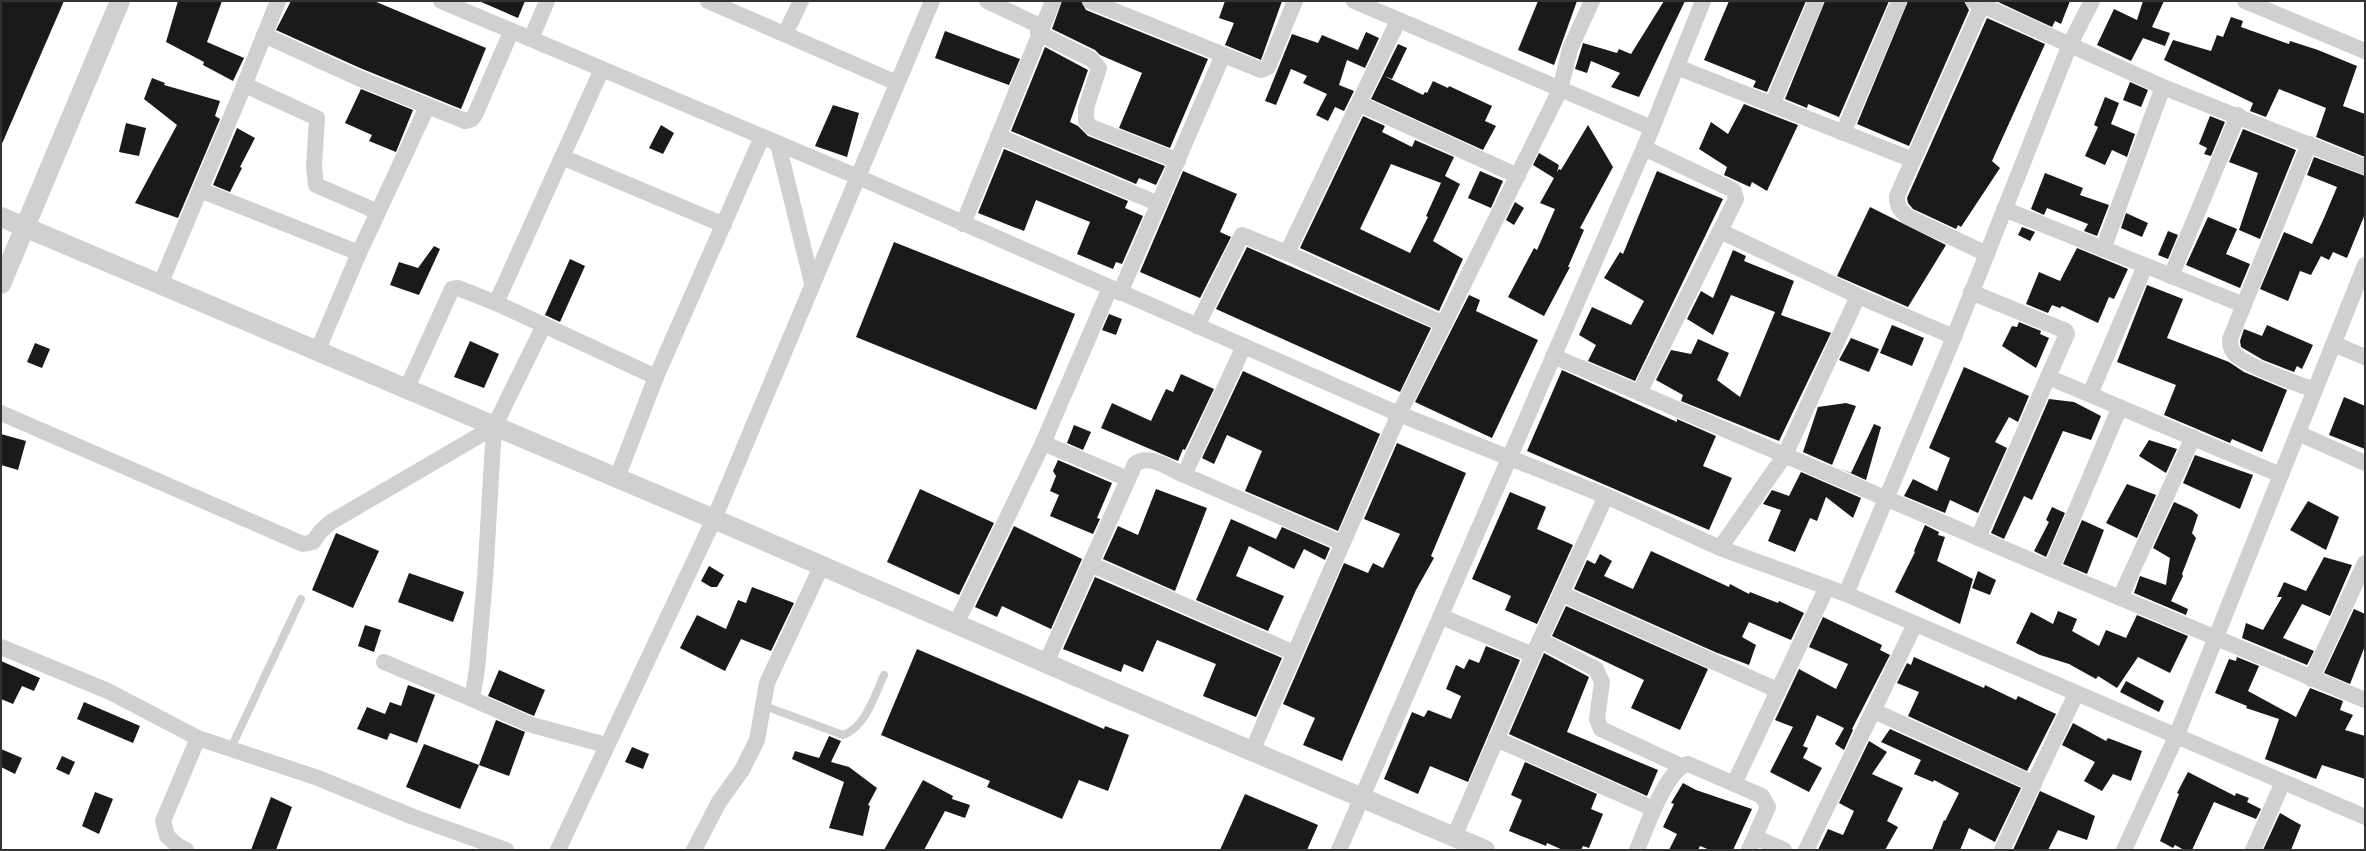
<svg xmlns="http://www.w3.org/2000/svg" width="2366" height="851" viewBox="0 0 2366 851" font-family="Manrope,sans-serif">
	<style>
		.building { fill: #1a1a1a; fill-rule: evenodd }
		.lines { fill: none; stroke-linecap: round; stroke-linejoin: round }
		.service { stroke: #d0d0d0; stroke-width: 8 }
		.minor { stroke: #d0d0d0; stroke-width: 16 }
		.tertiary { stroke: #d0d0d0; stroke-width: 20 }
	</style>
	<rect width="100%" height="100%" fill="#fff"/>
	<!-- building -->
	<g class="building">
		<path d="M1 1H64L1 146Z"/>
		<path d="M178 1H222L207 42 244 58 233 81 203 65 204 62 166 42Z"/>
		<path d="M291 1H374L486 48 461 109 360 68 276 30Z"/>
		<path d="M479 1H525L518 18Z"/>
		<path d="M1062 1H1081L1086 10 1208 59 1170 148 1119 128 1142 73 1100 55 1095 50 1052 29Z"/>
		<path d="M1225 1H1282L1261 60 1225 45 1234 23 1219 18Z"/>
		<path d="M1538 1H1577L1554 65 1518 50Z"/>
		<path d="M1664 1H1685L1639 97 1611 87 1620 73 1591 61 1587 73 1575 69 1583 43 1617 53 1619 49 1631 54Z"/>
		<path d="M1729 1H1806L1767 92 1753 87 1756 81 1704 60Z"/>
		<path d="M1825 1H1889L1839 117 1808 104 1807 108 1785 99Z"/>
		<path d="M1908 1H1964L1969 10 1909 146 1857 124Z"/>
		<path d="M1996 1H2070L2061 24 2055 21 2052 27Z"/>
		<path d="M2143 1H2164L2152 27 2170 33 2165 46 2143 38 2131 61 2097 45 2114 9 2137 20Z"/>
		<path d="M2231 17 2243 21 2241 27 2289 44 2290 41 2318 50 2357 66 2343 106 2365 114V157L2316 137 2326 108 2279 89 2266 117 2250 111 2253 103 2164 60 2173 40 2211 51 2217 35 2223 37Z"/>
		<path d="M1987 18 2045 44 1992 161 2000 168 1961 227 1958 225 1956 229 1913 209 1908 203 1907 198Z"/>
		<path d="M945 31 1020 59 1009 85 935 58Z"/>
		<path d="M1366 32 1379 38 1365 68 1347 60 1339 85 1354 91 1344 111 1335 107 1328 121 1316 115 1327 94 1303 83 1307 76 1291 69 1276 105 1265 101 1292 34 1318 43 1322 35 1358 50Z"/>
		<path d="M1398 44 1407 48 1392 79 1384 76 1423 95 1425 92 1427 93 1433 81 1448 88 1449 86 1492 106 1485 121 1496 126 1483 150 1371 99Z"/>
		<path d="M1045 47 1088 70 1070 122 1078 126 1088 136 1165 166 1156 185 1139 178 1136 184 1011 131Z"/>
		<path d="M152 78 165 83 164 85 220 101 215 116 220 119 178 218 135 203 177 125 144 99Z"/>
		<path d="M2130 82 2148 90 2141 107 2123 100Z"/>
		<path d="M361 89 413 110 396 152 369 141 372 135 345 123Z"/>
		<path d="M2105 97 2119 103 2111 124 2135 134 2127 157 2112 150 2105 165 2085 156 2098 127 2094 125Z"/>
		<path d="M1744 104 1798 125 1767 191 1752 182 1750 187 1724 175 1727 167 1699 149 1711 122 1728 134Z"/>
		<path d="M833 105 859 113 847 157 815 146Z"/>
		<path d="M1363 116 1385 126 1382 132 1412 147 1415 140 1454 157 1445 176 1460 184 1433 241 1463 259 1439 311 1300 248ZM1391 164 1441 183 1426 216 1428 217 1410 253 1360 229Z"/>
		<path d="M2210 116 2225 122 2211 156 2204 154 2207 148 2199 144Z"/>
		<path d="M126 123 146 128 139 156 119 152Z"/>
		<path d="M661 125 674 133 663 154 649 148Z"/>
		<path d="M1588 125 1613 167 1580 228 1584 230 1568 267H1570L1544 316 1508 297 1534 248 1537 250 1555 209 1540 203 1554 178 1533 165 1539 153 1559 165 1557 172 1559 169 1561 170Z"/>
		<path d="M237 128 255 138 240 167 242 168 230 192 213 185Z"/>
		<path d="M2243 129 2296 150 2260 239 2239 230 2258 173 2229 162Z"/>
		<path d="M1004 149 1128 201 1125 208 1143 216 1122 264 1116 262 1113 269 1077 254 1090 222 1036 200 1024 231 978 213Z"/>
		<path d="M2314 157 2365 176V214L2347 258 2333 252 2329 260 2321 256 2311 275 2300 271 2288 301 2260 289 2284 232 2312 244 2324 218 2337 187 2307 175Z"/>
		<path d="M1183 171 1237 194 1220 232 1231 237 1200 298 1140 272Z"/>
		<path d="M1480 171 1503 181 1491 208 1468 198Z"/>
		<path d="M1657 171 1723 199 1635 381 1588 361 1596 345 1579 335 1592 307 1631 325 1644 301 1604 278 1620 252 1623 254Z"/>
		<path d="M2045 173 2083 188 2080 195 2109 205 2097 236 2084 231 2088 224 2047 208 2044 215 2031 209Z"/>
		<path d="M1515 202 1524 208 1514 225 1506 220Z"/>
		<path d="M1870 207 1946 245 1908 307 1837 276Z"/>
		<path d="M2126 213 2148 223 2142 237 2121 228Z"/>
		<path d="M2208 217 2237 229 2226 254 2250 264 2240 288 2186 265Z"/>
		<path d="M2022 227 2035 232 2030 241 2018 235Z"/>
		<path d="M2168 231 2178 235 2168 259 2158 255Z"/>
		<path d="M894 242 1075 314 1036 410 856 337Z"/>
		<path d="M434 246 440 249 419 295 390 285 399 262 418 268Z"/>
		<path d="M1247 247 1431 328 1400 392 1216 309Z"/>
		<path d="M2077 248 2128 269 2114 299 2109 297 2098 323 2062 306 2060 308 2052 305 2048 313 2026 304 2039 272 2060 281Z"/>
		<path d="M1733 250 1746 256 1744 261 1794 281 1781 315 1831 333 1779 441 1681 401 1683 395 1656 380 1671 350 1691 354 1698 339 1729 353 1717 380 1740 397 1775 312 1731 295 1713 335 1687 319 1701 291 1713 298Z"/>
		<path d="M570 259 585 266 560 322 545 315Z"/>
		<path d="M2147 285 2183 299 2167 338 2229 362 2244 372 2287 390 2262 452 2232 439 2230 443 2164 415 2176 385 2117 362Z"/>
		<path d="M1473 287 1469 295 1480 300 1476 311 1538 340 1492 438 1415 402Z"/>
		<path d="M1109 314 1122 319 1116 335 1102 330Z"/>
		<path d="M2019 322 2041 331 2040 334 2049 338 2036 368 2002 346 2012 326 2017 327Z"/>
		<path d="M1892 325 1924 338 1912 366 1880 353Z"/>
		<path d="M2267 325 2313 345 2302 369 2297 366 2294 372 2263 360 2241 347 2240 341 2244 329 2262 336Z"/>
		<path d="M1851 338 1879 349 1869 372 1839 360Z"/>
		<path d="M470 341 499 354 484 388 454 377Z"/>
		<path d="M35 343 50 349 42 368 27 362Z"/>
		<path d="M1964 367 2029 396 2018 422 2009 417 1995 442 2007 448 1978 513 1950 500 1945 513 1904 496 1913 479 1937 491 1950 458 1929 448Z"/>
		<path d="M1562 370 1677 422V419L1716 436 1703 466 1732 478 1709 530 1527 451Z"/>
		<path d="M1243 371 1380 434 1338 531 1245 491 1262 451 1227 435 1214 464 1202 458Z"/>
		<path d="M1181 374 1214 389 1185 450 1183 449 1178 461 1101 428 1112 403 1151 421 1166 389 1173 392Z"/>
		<path d="M2344 397 2365 406V449L2329 435Z"/>
		<path d="M2049 399 2074 402 2101 416 2091 440 2063 431 2032 500 2024 496 2004 539 1991 533Z"/>
		<path d="M1846 403 1856 406 1832 465 1851 473 1874 424 1881 427 1866 480 1803 452 1818 407Z"/>
		<path d="M1074 425 1091 432 1083 450 1067 443Z"/>
		<path d="M1 434 26 441 18 470 1 465Z"/>
		<path d="M2149 440 2177 449 2166 473 2139 456Z"/>
		<path d="M1397 443 1466 473 1431 556 1434 558 1416 590 1342 761 1303 745 1315 718 1283 704 1344 563 1368 573 1373 563 1383 568 1400 534 1364 519Z"/>
		<path d="M2195 455 2253 475 2240 509 2183 483Z"/>
		<path d="M1058 460 1112 483 1097 518 1100 519 1093 534 1050 516 1059 495 1050 491 1056 476 1053 471Z"/>
		<path d="M1801 472 1861 498 1853 518 1826 497 1817 521 1810 518 1795 552 1768 541 1781 510 1763 504 1772 490 1789 496Z"/>
		<path d="M2127 484 2156 495 2137 538 2106 523Z"/>
		<path d="M920 489 994 523 959 595 887 562Z"/>
		<path d="M1156 489 1207 508 1175 591 1103 559 1118 526 1138 535Z"/>
		<path d="M1510 492 1546 507 1537 529 1573 545 1537 624 1505 610 1511 596 1472 579Z"/>
		<path d="M2308 501 2339 517 2326 550 2290 530Z"/>
		<path d="M2174 502 2192 510 2198 515 2192 533 2196 538 2182 574 2183 576 2171 601 2188 609 2186 615 2134 593 2140 576 2166 585 2170 558 2153 548Z"/>
		<path d="M2052 507 2065 513 2046 557 2034 551 2049 522 2046 520Z"/>
		<path d="M1231 519 1276 539 1282 527 1330 548 1325 560 1304 549 1294 569 1249 546 1236 576 1284 596 1268 631 1196 600Z"/>
		<path d="M2082 520 2104 530 2087 574 2063 564Z"/>
		<path d="M1925 525 1939 532 1938 535 1945 537 1937 561 1973 579 1960 624 1895 592 1915 552 1914 551Z"/>
		<path d="M1014 526 1082 559 1051 629 1002 606 997 617 975 607Z"/>
		<path d="M336 533 379 551 353 608 312 590Z"/>
		<path d="M1651 551 1729 587 1730 584 1749 594 1750 592 1778 603 1779 601 1804 613 1791 640 1749 622 1742 637 1756 645 1749 665 1715 652 1574 589 1587 560 1595 564 1600 554 1612 561 1604 576 1633 589Z"/>
		<path d="M2324 557 2352 565 2330 616 2302 604 2283 638 2314 651 2307 665 2242 638 2246 623 2263 630 2282 597H2277L2284 582 2306 591Z"/>
		<path d="M709 566 724 575 717 587H711L701 581Z"/>
		<path d="M1978 571 1996 580 1990 595 1972 588Z"/>
		<path d="M409 573 464 592 453 622 398 602Z"/>
		<path d="M1095 577 1282 658 1256 717 1203 696 1216 664 1157 640 1143 672 1124 664 1121 672 1063 649Z"/>
		<path d="M752 587 794 603 771 651 741 639 725 671 680 648 697 615 726 629 738 600 746 603Z"/>
		<path d="M1566 606 1708 669 1680 730 1631 708 1644 680 1552 636Z"/>
		<path d="M2354 609 2365 614V646L2350 684 2324 673Z"/>
		<path d="M2058 611 2077 619 2072 631 2099 646 2106 630 2126 638 2137 615 2188 636 2170 673 2138 657 2117 688 2098 676 2096 679 2069 664 2040 655 2016 643 2031 612 2053 624Z"/>
		<path d="M1823 617 1882 645 1880 650 1890 655 1852 729 1853 730 1844 750 1835 744 1844 728 1817 715 1803 746 1808 748 1803 758 1822 768 1809 792 1770 772 1793 727 1775 720 1799 669 1836 689 1848 664 1809 647Z"/>
		<path d="M365 625 381 630 374 652 358 646Z"/>
		<path d="M1486 646 1520 660 1468 782 1430 766 1418 794 1384 779 1412 712 1424 717 1428 710 1451 719 1461 696 1446 689 1456 665 1464 669 1469 659 1479 663Z"/>
		<path d="M917 649 1104 729 1105 726 1129 735 1108 791 1079 780 1062 819 987 787 990 781 881 735Z"/>
		<path d="M1544 653 1589 677 1567 732 1658 770 1647 796 1509 734Z"/>
		<path d="M1914 657 1984 688 1985 685 2016 700 2018 696 2056 714 2027 771 1908 716 1919 692 1897 683 1907 663 1911 665Z"/>
		<path d="M2237 657 2259 666 2248 691 2296 717 2310 688 2343 701 2340 710 2353 715 2345 730 2365 736V779L2322 765 2316 779 2265 759 2279 719 2246 708 2247 706 2215 693 2229 659 2236 661Z"/>
		<path d="M1 661 40 678 34 691 22 686 13 704 1 699Z"/>
		<path d="M499 670 545 690 534 716 488 696Z"/>
		<path d="M2126 681 2164 701 2159 712 2120 692Z"/>
		<path d="M408 685 435 695 417 743 390 733 387 740 357 729 367 707 385 714 390 702 401 706Z"/>
		<path d="M84 702 140 726 133 743 77 719Z"/>
		<path d="M496 720 525 732 509 776 479 765Z"/>
		<path d="M2073 723 2106 741 2108 738 2142 751 2131 781 2113 774 2102 791 2084 781 2095 762 2062 745Z"/>
		<path d="M1890 729 2021 788 1995 842 1969 828 1960 850H1932L1944 820 1945 821 1959 793 1934 780 1933 782 1914 774 1921 760 1881 742Z"/>
		<path d="M829 736 841 741 831 762 849 767 877 788 868 805 870 806 863 836 829 828 844 782 792 759 795 751 819 758Z"/>
		<path d="M1869 741 1887 752 1872 774 1903 788 1887 821 1898 827 1885 850H1818L1828 829 1843 835 1854 811 1839 803Z"/>
		<path d="M424 744 479 765 460 809 406 787Z"/>
		<path d="M632 747 649 754 643 769 625 762Z"/>
		<path d="M1 749 22 758 15 774 1 767Z"/>
		<path d="M62 756 75 762 69 775 56 769Z"/>
		<path d="M1525 762 1597 794 1591 809 1603 814 1589 848 1583 846 1581 850H1563L1547 843 1546 846 1509 831 1522 800 1511 795Z"/>
		<path d="M2188 772 2235 796 2236 793 2249 798 2247 802 2261 809 2256 819 2214 802 2192 850H2184L2175 845 2173 848 2160 841 2179 794 2177 793Z"/>
		<path d="M923 780 953 796 952 799 970 805 965 818 945 811 924 850H884Z"/>
		<path d="M1683 783 1696 790 1752 809 1733 850H1710L1700 846 1698 850H1669L1677 834 1663 827 1674 804 1671 803Z"/>
		<path d="M2040 791 2095 816 2087 840 2058 830 2048 850H2013Z"/>
		<path d="M95 792 113 799 99 834 82 826Z"/>
		<path d="M1245 794 1318 825 1307 850H1220Z"/>
		<path d="M271 797 292 807 276 850H251Z"/>
		<path d="M2280 813 2301 825 2291 850H2263Z"/>
	</g>
	<g class="lines">
		<!-- service -->
		<g class="service">
			<path d="M762 705 843 735C865 728 875 695 884 675"/>
			<path d="M231 748 301 599"/>
		</g>
		<!-- minor -->
		<g class="minor">
			<path d="M441 1 858 177 1399 414 1606 496 1720 548 1846 594 2365 817"/>
			<path d="M708 1 897 83"/>
			<path d="M987 1 1042 27"/>
			<path d="M1090 1 1261 70 1268 67 1295 1"/>
			<path d="M1354 1 1652 128"/>
			<path d="M1973 1 2163 87 2365 167"/>
			<path d="M2245 1 2365 51"/>
			<path d="M1982 5 1897 196C1897 207 1900 210 1908 217L1987 254"/>
			<path d="M1398 21 1287 253 1444 324"/>
			<path d="M1038 33 1091 59 1099 68 1086 108V121L1091 127 1178 161"/>
			<path d="M785 34 801 1"/>
			<path d="M264 35 356 77 465 121 472 119 475 115 511 32"/>
			<path d="M531 39 547 1"/>
			<path d="M1677 67 1913 160"/>
			<path d="M245 85 317 118 314 167 316 185 378 212"/>
			<path d="M1360 104 1518 176"/>
			<path d="M1772 105 1816 1"/>
			<path d="M1843 133 1899 1"/>
			<path d="M998 136 1159 204"/>
			<path d="M778 144 812 283"/>
			<path d="M2309 144 2230 339C2230 344 2230 348 2234 353 2243 365 2298 384 2315 390"/>
			<path d="M562 157 724 225"/>
			<path d="M200 190 359 253"/>
			<path d="M2004 209 2244 305"/>
			<path d="M963 224 1053 1"/>
			<path d="M1720 231 1858 296 1954 337"/>
			<path d="M2103 249 2163 87"/>
			<path d="M2171 276 2238 115"/>
			<path d="M160 285 241 93 278 1"/>
			<path d="M1971 292 2066 331 2067 334 2048 377"/>
			<path d="M1120 293 1223 55"/>
			<path d="M496 303 656 377"/>
			<path d="M544 325 494 427 485 579 477 669 472 699 532 725 606 745"/>
			<path d="M1197 326 1242 235 1287 253"/>
			<path d="M2334 344 2365 357"/>
			<path d="M317 352 359 253 427 107"/>
			<path d="M1553 356 2051 569 2365 700"/>
			<path d="M406 390 452 289 458 288 496 303 602 69"/>
			<path d="M1639 393 1736 199 1734 191 1729 188 1644 148"/>
			<path d="M2090 394 2145 266"/>
			<path d="M1 413 303 544 313 542 320 532 331 522 494 427"/>
			<path d="M2298 433 2365 463"/>
			<path d="M1043 443 1128 479"/>
			<path d="M1184 475 1342 543"/>
			<path d="M617 478 656 377 762 137"/>
			<path d="M1978 538 2048 377 2281 475"/>
			<path d="M1720 548 1785 455 1858 296"/>
			<path d="M1090 564 1294 653"/>
			<path d="M2051 569 2120 407"/>
			<path d="M1562 594 1777 690"/>
			<path d="M1846 594 1954 337 2070 44 2092 1"/>
			<path d="M2120 598 2193 437"/>
			<path d="M1442 617 1533 655"/>
			<path d="M956 624 1043 443 1110 288"/>
			<path d="M1540 640 1596 669 1602 682 1597 719 1601 729 1681 766"/>
			<path d="M1 647 108 691 198 738 318 778 411 816 506 850"/>
			<path d="M384 662 472 699"/>
			<path d="M1046 663 1135 464C1149 453 1170 469 1184 475L1244 346"/>
			<path d="M2311 679 2365 563"/>
			<path d="M1874 711 2034 784"/>
			<path d="M1496 739 1654 809"/>
			<path d="M1252 751 1399 414 1560 90 1570 49 1592 1"/>
			<path d="M1734 784 1827 587"/>
			<path d="M1454 837 1533 655 1606 496"/>
			<path d="M1755 837 1784 850"/>
			<path d="M186 850 178 846 167 836 163 821 198 738"/>
			<path d="M558 850 714 519 932 1"/>
			<path d="M694 850 719 802 742 770 757 740 767 683 822 565"/>
			<path d="M1339 850 1644 148 1703 1"/>
			<path d="M1637 850C1646 829 1666 769 1688 764L1762 796 1768 807 1749 850"/>
			<path d="M1806 850 1915 624"/>
			<path d="M2002 850 2076 694"/>
			<path d="M2124 850 2176 737 2365 265"/>
			<path d="M2253 850 2283 782"/>
		</g>
		<!-- tertiary -->
		<g class="tertiary">
			<path d="M1 217 714 519 1108 690 1485 850"/>
			<path d="M1 284 120 1"/>
		</g>
	</g>
	<!-- border -->
	<rect width="2366" height="851" fill="none" stroke="#333333" stroke-width="4"/>
</svg>
